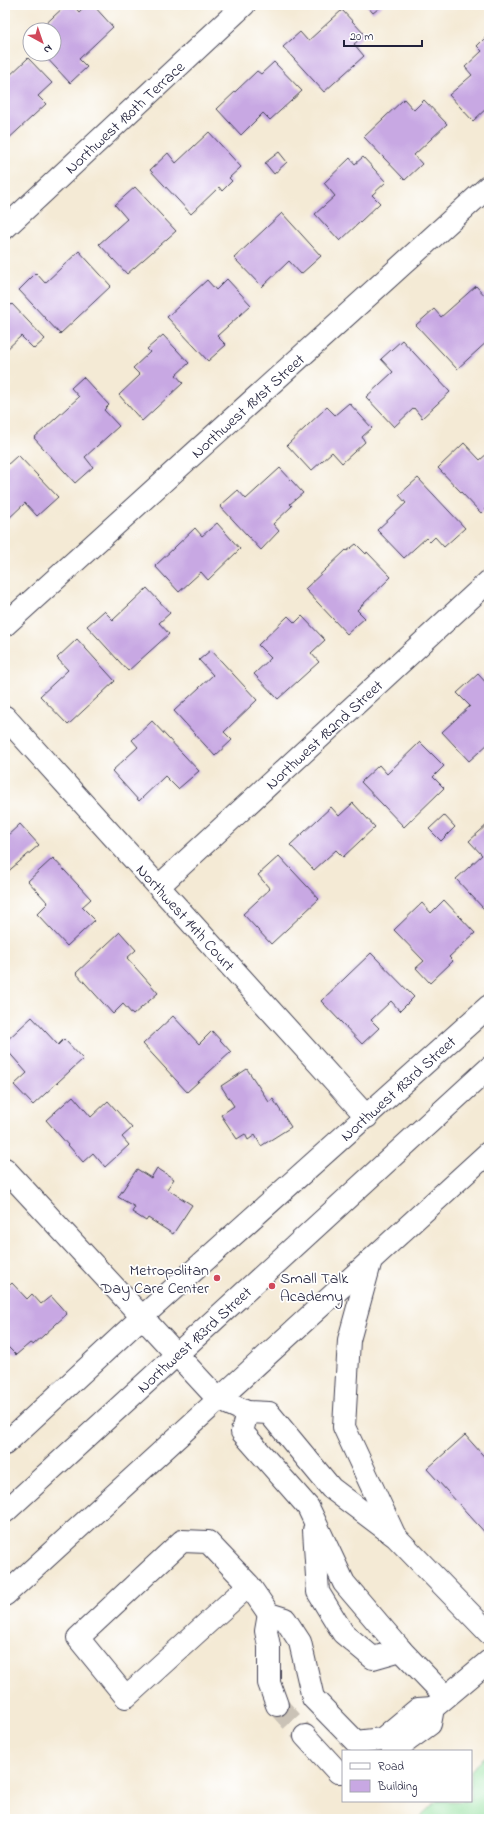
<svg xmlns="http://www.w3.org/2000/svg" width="494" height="1824" viewBox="0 0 494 1824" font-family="'Indie Flower',sans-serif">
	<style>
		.green { fill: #92df9d; stroke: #5a806c }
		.building { fill: #c8a8e3 }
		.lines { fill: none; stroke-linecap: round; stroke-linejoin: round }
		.minor-tunnel { stroke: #cac2b6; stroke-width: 22; stroke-dasharray: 22 11; stroke-linecap: butt }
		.minor-casing { stroke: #424052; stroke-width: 24 }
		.major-casing { stroke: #424052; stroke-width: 24 }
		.minor { stroke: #fff; stroke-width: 22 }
		.major { stroke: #fff; stroke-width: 22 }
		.poi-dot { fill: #d1495b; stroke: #fff; stroke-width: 1.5 }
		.labels { text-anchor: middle; stroke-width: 3.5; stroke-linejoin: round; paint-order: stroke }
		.street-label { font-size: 16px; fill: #22223b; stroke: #fff }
		.poi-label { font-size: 16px; fill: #22223b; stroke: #fff; text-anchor: end }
	</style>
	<rect width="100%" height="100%" fill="#fff"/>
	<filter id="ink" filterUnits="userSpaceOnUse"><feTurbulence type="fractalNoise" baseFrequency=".025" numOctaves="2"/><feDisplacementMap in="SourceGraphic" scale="8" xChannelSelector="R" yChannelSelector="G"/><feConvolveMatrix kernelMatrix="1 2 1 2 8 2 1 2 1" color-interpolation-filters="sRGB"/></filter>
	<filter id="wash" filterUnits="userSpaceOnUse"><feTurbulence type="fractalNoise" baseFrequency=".012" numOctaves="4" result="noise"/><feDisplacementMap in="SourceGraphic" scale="16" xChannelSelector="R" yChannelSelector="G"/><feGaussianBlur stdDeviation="0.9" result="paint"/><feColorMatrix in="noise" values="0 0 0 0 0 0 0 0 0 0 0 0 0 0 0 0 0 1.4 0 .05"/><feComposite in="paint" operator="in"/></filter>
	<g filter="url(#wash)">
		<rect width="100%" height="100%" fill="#f4ead5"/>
		<!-- green -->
		<path class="green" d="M489 1754V1819H417L437 1801H471V1770Z"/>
		<g id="blocks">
			<!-- building -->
			<g class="building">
				<path d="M66 5H73L79 12 86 5H93L113 27 79 59 87 67 70 83 43 54H54V30H39Z"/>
				<path d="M366 5H383L373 13Z"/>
				<path d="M342 10 365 35 354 44 364 56 324 92 283 47 300 32 308 41Z"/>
				<path d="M489 34V106L473 121 449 95 472 75 465 67 482 51 477 46Z"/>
				<path d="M28 58 52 83 38 96 46 104 5 142V80Z"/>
				<path d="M274 62 302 91 270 120 263 113 241 135 217 109 257 71 261 74Z"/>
				<path d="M404 99 414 110 424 100 447 124 414 155 422 164 405 180 364 137Z"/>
				<path d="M209 132 241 167 229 178 232 181 222 191 219 187 191 214 150 170 168 153 176 163Z"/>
				<path d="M279 152 287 162 274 174 265 163Z"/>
				<path d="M363 157 386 182 372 195 380 203 340 241 315 214 335 196 324 183 350 158 355 164Z"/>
				<path d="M135 187 176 231 127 274 99 244 127 219 115 205Z"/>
				<path d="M282 213 321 256 301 274 289 261 262 287 234 258Z"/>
				<path d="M79 251 111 286 60 334 19 290 36 273 45 283Z"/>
				<path d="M227 279 251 305 217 336 226 345 208 361 167 317 207 280 216 290Z"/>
				<path d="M476 286 489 300V340L457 369 416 325 434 309 441 317Z"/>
				<path d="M12 304 45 339 34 349 21 336 5 351V311Z"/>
				<path d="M163 335 189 363 176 375 183 383 142 421 119 395 140 375 133 368 150 352 147 349Z"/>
				<path d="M402 340 450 392 422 418 414 408 394 427 366 397 393 372 381 359Z"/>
				<path d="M83 377 109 405 104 410 119 426 85 457 93 467 75 483 34 438 79 397 71 388Z"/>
				<path d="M349 403 372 428 362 437 365 442 342 463 332 452 311 471 287 445 327 407 335 415Z"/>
				<path d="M464 443 480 460 489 452V505L481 513 438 468Z"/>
				<path d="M18 455 58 497 37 516 25 503 5 522V467Z"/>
				<path d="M280 468 303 493 290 504 292 506 273 524 279 531 261 550 220 506 238 490 246 499Z"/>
				<path d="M418 478 465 528 444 547 435 537 430 542 426 538 404 558 377 530 406 503 399 495Z"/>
				<path d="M217 523 240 549 208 580 201 572 179 592 155 566 195 528 202 536Z"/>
				<path d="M356 544 366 554 367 552 391 577 357 610 365 618 347 634 305 589 346 550 347 551Z"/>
				<path d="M147 588 170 613 159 623 169 634 128 671 87 626 104 611 113 620Z"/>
				<path d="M288 616 295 623 302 616 325 640 311 653 319 662 278 699 254 674 271 658 258 645Z"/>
				<path d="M77 639 115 681 68 725 40 696 68 670 57 658Z"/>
				<path d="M211 650 257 700 224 732 232 740 215 756 174 711 213 675 199 660Z"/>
				<path d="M478 674 489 686V743L469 761 442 732 470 706 457 693Z"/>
				<path d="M152 721 199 771 178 789 165 776 139 801 112 771 138 747 132 740Z"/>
				<path d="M420 742 444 766 433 777 444 788 404 827 361 782 379 765 387 774Z"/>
				<path d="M353 803 375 827 343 857 336 850 314 870 290 845 331 807 339 816Z"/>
				<path d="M444 815 455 827 441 841 429 829Z"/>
				<path d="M489 823V904L484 909 456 879 482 855 469 841Z"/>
				<path d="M20 824 39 845 5 874V835L6 837Z"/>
				<path d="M279 856 319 899 271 944 243 914 270 889 258 875Z"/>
				<path d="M53 858 91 899 82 907 95 920 67 946 37 914 48 903 28 881Z"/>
				<path d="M444 900 475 933 449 957 453 961 430 983 416 968 424 961 394 930 422 903 431 913Z"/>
				<path d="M120 932 136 950 127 958 158 993 133 1015 123 1004 113 1014 76 973Z"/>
				<path d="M371 953 414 997 400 1011 391 1001 371 1020 379 1028 362 1044 321 1001Z"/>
				<path d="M173 1016 199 1044 212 1031 231 1052 187 1092 143 1044Z"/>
				<path d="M32 1017 58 1045 64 1039 83 1059 33 1105 14 1085 27 1073 5 1048V1042Z"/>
				<path d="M247 1069 269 1102 273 1099 291 1127 261 1146 255 1135 248 1140 245 1134 237 1139 221 1115 234 1106 221 1086Z"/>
				<path d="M73 1096 91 1117 108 1101 132 1128 122 1137 129 1145 105 1167 93 1153 83 1162 46 1120Z"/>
				<path d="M157 1168 174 1179 167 1189 192 1205 173 1234 148 1218 146 1221 132 1212 135 1207 118 1197 137 1169 151 1178Z"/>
				<path d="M12 1283 27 1299 32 1294 41 1304 51 1296 67 1314 33 1345 30 1343 16 1355 5 1344V1319L7 1317 5 1315V1290Z"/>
				<path d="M465 1435 489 1462V1537L427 1469Z"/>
			</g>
		</g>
	</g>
	<g filter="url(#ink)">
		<use href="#blocks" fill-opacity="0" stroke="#424052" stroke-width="1"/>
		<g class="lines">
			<!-- minor-tunnel -->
			<path class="minor-tunnel" d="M277 1705 305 1736"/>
			<defs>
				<g id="minor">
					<path id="s1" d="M5 228 244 5"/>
					<path id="s2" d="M5 625 489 186"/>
					<path id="s3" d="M5 717 367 1117"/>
					<path id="s4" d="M159 886 489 581"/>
					<path d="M5 1169 218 1399 247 1412 269 1413 331 1488 396 1537 489 1633"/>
					<path d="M371 1260 349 1340 344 1427 394 1534"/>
					<path d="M247 1412 242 1432 308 1507 344 1583 401 1650 445 1696"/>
					<path id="s5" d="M5 1444 142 1317 489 1006"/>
					<path d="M314 1530 318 1592 343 1633 373 1658 401 1650"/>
					<path d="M249 1585 208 1542 182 1541 78 1638 126 1697 249 1585 269 1614 285 1619 300 1642 313 1698 356 1742 382 1739 418 1709 433 1708"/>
					<path d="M269 1614 266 1631 269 1646V1683L277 1705"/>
					<path d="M305 1736 338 1772H343"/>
					<path d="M393 1751 430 1724 433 1708 489 1661"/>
				</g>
				<g id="major">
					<path id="s6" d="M5 1512 489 1068"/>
					<path d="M5 1595 489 1152"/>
				</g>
			</defs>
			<!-- minor casing -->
			<use href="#minor" class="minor-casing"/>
			<!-- major casing -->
			<use href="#major" class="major-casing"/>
			<!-- minor -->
			<use href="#minor" class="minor"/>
			<!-- major -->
			<use href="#major" class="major"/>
		</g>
	</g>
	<!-- markers -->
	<g class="poi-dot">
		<circle cx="217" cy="1278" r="4"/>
		<circle cx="272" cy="1286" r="4"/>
	</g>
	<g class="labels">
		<!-- street labels -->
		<g class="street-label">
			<text dy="6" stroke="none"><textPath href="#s1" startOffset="163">Northwest 180th Terrace</textPath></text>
			<text dy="6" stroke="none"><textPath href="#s2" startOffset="327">Northwest 181st Street</textPath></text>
			<text dy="6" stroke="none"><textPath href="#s4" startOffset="224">Northwest 182nd Street</textPath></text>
			<text dy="6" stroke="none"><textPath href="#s3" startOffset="270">Northwest 14th Court</textPath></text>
			<text dy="6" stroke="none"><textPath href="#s5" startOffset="530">Northwest 183rd Street</textPath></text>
			<text dy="6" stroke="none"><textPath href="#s6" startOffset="256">Northwest 183rd Street</textPath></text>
		</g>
		<!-- poi labels -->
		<g class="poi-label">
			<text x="209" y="1275">Metropolitan<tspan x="209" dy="18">Day Care Center</tspan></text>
			<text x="280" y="1283" text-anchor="start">Small Talk<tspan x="280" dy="18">Academy</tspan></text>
		</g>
	</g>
	<!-- margin -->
	<rect width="494" height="1824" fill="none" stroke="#fff" stroke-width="20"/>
	<!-- legend -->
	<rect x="342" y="1750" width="130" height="52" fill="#ffffff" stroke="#a7a7b1"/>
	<rect x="350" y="1763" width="20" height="6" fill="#ffffff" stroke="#a7a7b1"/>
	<text x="378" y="1770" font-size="12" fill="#22223b">Road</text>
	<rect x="350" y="1780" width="20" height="12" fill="#c8a8e3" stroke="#a7a7b1"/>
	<text x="378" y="1790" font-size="12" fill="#22223b">Building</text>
	<!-- north arrow -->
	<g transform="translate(42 42) rotate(140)"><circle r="19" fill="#ffffff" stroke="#a7a7b1"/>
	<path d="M0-3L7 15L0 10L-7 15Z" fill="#d1495b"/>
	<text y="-6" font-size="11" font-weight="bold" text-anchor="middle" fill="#22223b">N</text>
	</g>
	<!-- scale -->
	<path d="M344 40v6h78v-6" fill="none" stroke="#22223b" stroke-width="2"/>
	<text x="350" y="40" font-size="12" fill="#22223b" stroke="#ffffff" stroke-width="3" paint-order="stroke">20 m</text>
</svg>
